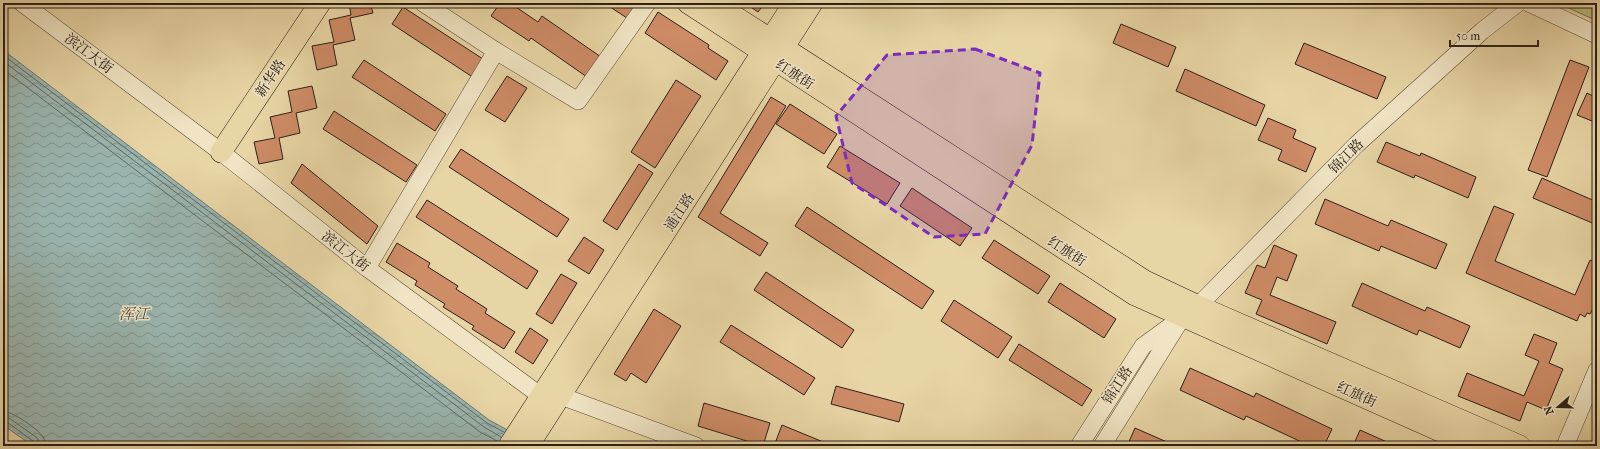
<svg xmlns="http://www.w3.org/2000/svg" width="1600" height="449" viewBox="0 0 1600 449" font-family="'IM FELL French Canon','Noto Serif SC',serif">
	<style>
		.grass { fill: #bcbc82; stroke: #746e4d }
		.water { fill: url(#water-waves); stroke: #6e7a73 }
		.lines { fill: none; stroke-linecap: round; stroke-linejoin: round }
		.shore { stroke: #626b64; stroke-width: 1 }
		.building { fill: #ce8c67; stroke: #2b2018 }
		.minor-casing { stroke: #5a4d3b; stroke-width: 18 }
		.major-casing { stroke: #2b2018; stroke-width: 22 }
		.minor { stroke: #f0e4c4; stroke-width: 17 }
		.major { stroke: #e8d5a5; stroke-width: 21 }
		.marked { fill: #7b2cbf; fill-opacity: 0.2; stroke: #7b2cbf; stroke-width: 3; stroke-dasharray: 8 5; stroke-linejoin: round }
		.labels { text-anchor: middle; stroke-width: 3; stroke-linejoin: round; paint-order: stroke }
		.street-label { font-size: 14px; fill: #2b2018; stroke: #f0e4c4 }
		.water-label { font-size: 15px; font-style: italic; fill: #4c4d46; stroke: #f0e4c4 }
	</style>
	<defs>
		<pattern id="water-waves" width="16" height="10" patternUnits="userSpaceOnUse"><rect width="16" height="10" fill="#9ab6b0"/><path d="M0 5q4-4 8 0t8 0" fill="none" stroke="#7e948e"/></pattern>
	</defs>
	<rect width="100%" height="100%" fill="#e8d5a5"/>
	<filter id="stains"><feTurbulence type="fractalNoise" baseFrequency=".005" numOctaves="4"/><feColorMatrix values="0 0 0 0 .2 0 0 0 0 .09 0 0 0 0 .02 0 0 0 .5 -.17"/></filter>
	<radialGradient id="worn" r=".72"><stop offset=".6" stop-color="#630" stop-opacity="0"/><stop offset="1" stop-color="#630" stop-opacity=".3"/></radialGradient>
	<!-- grass -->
	<path class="grass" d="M1558 3H1597V21Z"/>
	<!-- water -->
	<path class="water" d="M3 50 489 420 537 446H33L3 425Z"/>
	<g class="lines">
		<!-- shore -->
		<g class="shore">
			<path d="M3 55 487 423 504 432"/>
			<path d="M3 61 484 427 501 437"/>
			<path d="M3 69 480 432 499 442"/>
			<path d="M3 411C12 411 38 429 43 437 45 440 45 443 46 446"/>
			<path d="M3 417 9 418 36 437 39 441 40 446"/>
			<path d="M3 422H7L33 441 35 446"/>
		</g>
	</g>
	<!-- building -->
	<g class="building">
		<path d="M349 3H370L373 13 350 18 355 40 333 45 337 65 317 70 312 46 334 42 329 20 351 15Z"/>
		<path d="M500 3H510L538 22 542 16 601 57 587 77 531 38 529 41 491 16Z"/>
		<path d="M604 3H637L627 18Z"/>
		<path d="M745 3H765L758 12Z"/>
		<path d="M403 7 486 61 474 78 392 24Z"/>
		<path d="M658 12 709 45 708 48 728 61 716 80 645 33Z"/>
		<path d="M1121 24 1176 47 1168 67 1113 43Z"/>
		<path d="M1304 43 1386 77 1377 99 1295 64Z"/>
		<path d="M364 60 446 114 435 131 352 77Z"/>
		<path d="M1570 60 1589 67 1547 177 1528 170Z"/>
		<path d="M1185 69 1265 105 1256 126 1176 91Z"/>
		<path d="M507 76 527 88 505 122 485 110Z"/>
		<path d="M676 80 701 96 655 168 631 152Z"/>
		<path d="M312 86 317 108 296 113 300 133 279 138 283 159 259 164 254 142 275 138 270 117 292 112 288 91Z"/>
		<path d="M1587 93 1597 98V123L1577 115Z"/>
		<path d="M771 97 786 106 720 213 768 243 760 256 698 217Z"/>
		<path d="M790 104 837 134 824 154 776 124Z"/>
		<path d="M334 111 417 165 406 182 323 129Z"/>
		<path d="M1268 118 1296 130 1293 138 1316 148 1306 172 1278 160 1282 150 1258 140Z"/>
		<path d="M1386 142 1420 156 1421 153 1476 177 1468 198 1415 175 1414 178 1377 162Z"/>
		<path d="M840 146 900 183 887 204 827 167Z"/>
		<path d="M461 149 569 219 557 237 449 167Z"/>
		<path d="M302 164 378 226 367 244 291 183Z"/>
		<path d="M639 164 653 173 617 230 603 221Z"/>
		<path d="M1542 178 1597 202V225L1533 198Z"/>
		<path d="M912 188 972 228 960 246 900 206Z"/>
		<path d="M1325 199 1388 226 1391 220 1447 244 1436 269 1381 246 1379 251 1315 224Z"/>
		<path d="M427 200 538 271 527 289 416 217Z"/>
		<path d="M1494 206 1514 214 1495 261 1575 295 1590 260 1597 263V301L1590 314 1587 313 1585 317 1580 314 1577 321 1466 273Z"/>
		<path d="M807 207 934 291 922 309 795 226Z"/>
		<path d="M584 237 604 250 589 274 568 261Z"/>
		<path d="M994 240 1050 276 1038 294 982 258Z"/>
		<path d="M397 243 430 263 428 267 458 286 456 289 487 309 485 313 515 332 504 349 472 329 474 326 443 307 445 304 415 285 417 281 386 262Z"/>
		<path d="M1274 245 1297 255 1287 281 1277 277 1270 295 1336 322 1327 344 1256 314 1262 300 1245 293 1257 265 1265 268Z"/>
		<path d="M766 272 854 330 842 348 754 290Z"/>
		<path d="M561 274 577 283 552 324 536 314Z"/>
		<path d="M1060 283 1116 319 1104 338 1048 302Z"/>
		<path d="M1362 283 1425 311 1427 307 1470 326 1460 348 1419 330 1417 335 1352 306Z"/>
		<path d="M954 300 1012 337 998 358 941 321Z"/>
		<path d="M654 309 681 326 646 383 631 373 626 381 614 374Z"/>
		<path d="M731 325 815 378 804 395 720 342Z"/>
		<path d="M530 328 548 340 533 364 515 352Z"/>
		<path d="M1534 334 1557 343 1549 363 1563 369 1546 410 1527 402 1520 421 1458 396 1467 373 1524 396 1539 361 1525 355Z"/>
		<path d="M1019 344 1092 390 1082 406 1009 360Z"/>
		<path d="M1190 368 1254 397 1256 393 1332 429 1324 446H1310L1246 416 1244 420 1180 390Z"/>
		<path d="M836 386 904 404 899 422 831 404Z"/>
		<path d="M704 403 770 423 763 446 698 426Z"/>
		<path d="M782 425 833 446H774Z"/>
		<path d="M1135 428 1176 446H1127Z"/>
		<path d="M1360 430 1396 446H1353Z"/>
	</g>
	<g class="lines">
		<defs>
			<g id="minor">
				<path d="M22 3 221 152 367 268 541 396H561L696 446"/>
				<path d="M423 3 496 51"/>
				<path d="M1529 3 1597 35"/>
				<path d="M367 268 496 51 578 101 647 3"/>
				<path d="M1079 446 1143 346 1198 306 1356 145 1482 31 1518 3"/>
				<path d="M1102 446 1178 324"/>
				<path d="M1565 446 1597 370"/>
			</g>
			<g id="major">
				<path d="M688 3 1135 295 1474 446"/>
				<path d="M714 3 1145 281 1198 306 1520 446"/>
				<path d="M221 152 320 3"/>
				<path d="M509 446 794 3"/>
				<path d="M528 446 812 3"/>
			</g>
		</defs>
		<!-- minor casing -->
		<use href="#minor" class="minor-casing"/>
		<!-- major casing -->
		<use href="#major" class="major-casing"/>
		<!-- minor -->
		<use href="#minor" class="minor"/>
		<!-- major -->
		<use href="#major" class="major"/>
	</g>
	<!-- marked area -->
	<path class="marked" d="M975 49 1040 73 1032 145 985 234 934 237 852 183 836 116 887 55Z"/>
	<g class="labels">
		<!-- street labels -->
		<g class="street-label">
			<text transform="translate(89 53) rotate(37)" y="5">滨江大街</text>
			<text transform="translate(795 74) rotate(33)" y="5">红旗街</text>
			<text transform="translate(270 78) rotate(-56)" y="5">新华路</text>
			<text transform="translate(1346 156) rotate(-45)" y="5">锦江路</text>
			<text transform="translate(679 212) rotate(-57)" y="5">通江路</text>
			<text transform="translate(346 251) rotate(38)" y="5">滨江大街</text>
			<text transform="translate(1067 251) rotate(33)" y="5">红旗街</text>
			<text transform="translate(1117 385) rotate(-57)" y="5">锦江路</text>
			<text transform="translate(1357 394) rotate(24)" y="5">红旗街</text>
		</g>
		<!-- water labels -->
		<g class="water-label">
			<text x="134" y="319">浑江</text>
		</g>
	</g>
	<!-- margin -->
	<rect width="1600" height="449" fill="none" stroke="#e8d5a5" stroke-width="16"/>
	<rect x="4" y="4" width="1592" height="441" fill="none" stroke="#2b2018" stroke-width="2"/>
	<rect x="8" y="8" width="1584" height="433" fill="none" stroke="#2b2018"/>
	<!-- north arrow -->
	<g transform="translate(1558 407) rotate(250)" stroke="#f0e4c4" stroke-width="3" paint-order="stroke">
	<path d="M0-3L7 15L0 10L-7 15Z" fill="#2b2018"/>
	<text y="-6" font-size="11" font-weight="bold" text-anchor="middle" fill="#2b2018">N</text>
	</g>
	<!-- scale -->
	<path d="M1450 40v6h88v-6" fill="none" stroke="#2b2018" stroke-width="2"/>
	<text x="1456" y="40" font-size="12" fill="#2b2018" stroke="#f0e4c4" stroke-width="3" paint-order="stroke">50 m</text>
	<rect width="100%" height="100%" filter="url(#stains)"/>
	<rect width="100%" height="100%" fill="url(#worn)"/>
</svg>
